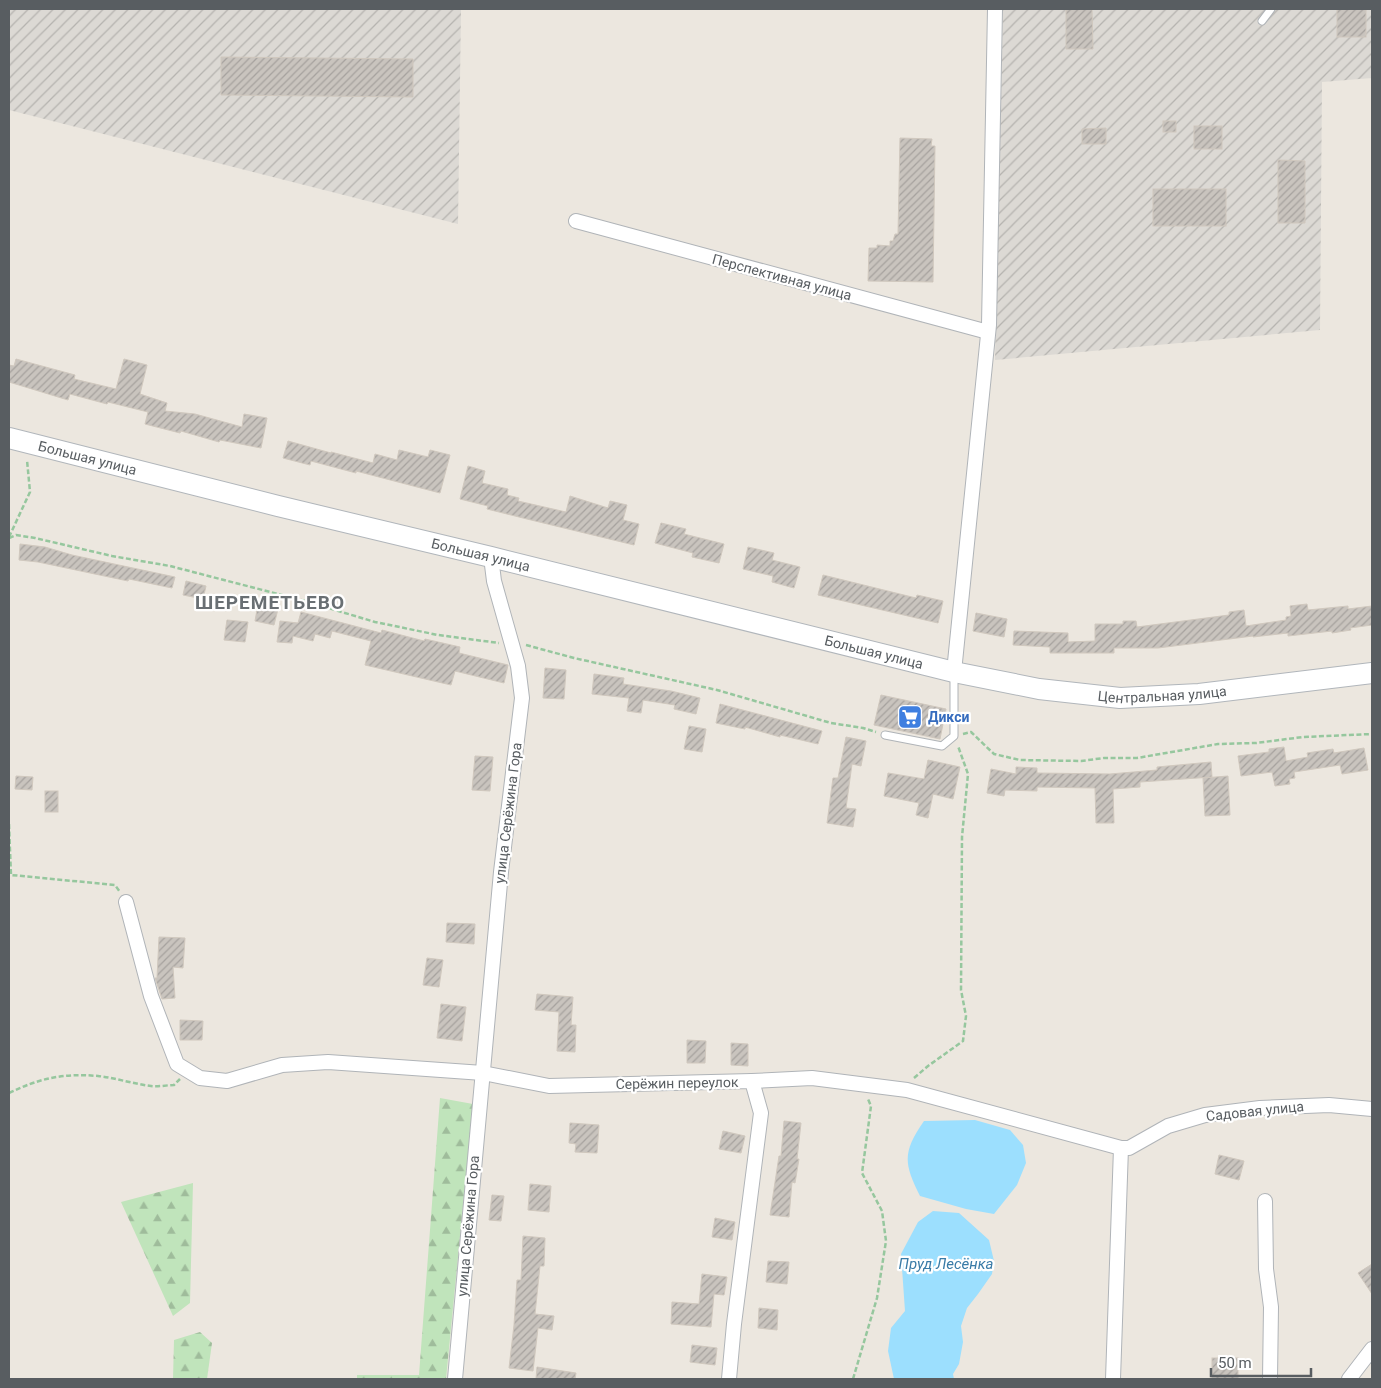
<svg xmlns="http://www.w3.org/2000/svg" width="1381" height="1388" viewBox="0 0 1381 1388" font-family="Roboto,sans-serif">
	<style>
		.industrial { fill: url(#industrial-furrows) }
		.forest { fill: url(#forest-firs) }
		.water { fill: #9cdffe }
		.building { fill: url(#building-hatch); stroke: #d0c8be }
		.lines { fill: none; stroke-linecap: round; stroke-linejoin: round }
		.lane-casing { stroke: #b0b4b8; stroke-width: 9 }
		.street-casing { stroke: #b0b4b8; stroke-width: 16 }
		.secondary-casing { stroke: #b1b6bb; stroke-width: 22 }
		.path { stroke: #96c79e; stroke-width: 2.5; stroke-dasharray: 5 2.5; stroke-linecap: butt }
		.lane { stroke: #fff; stroke-width: 7 }
		.street { stroke: #fff; stroke-width: 14 }
		.secondary { stroke: #fff; stroke-width: 20 }
		.labels { text-anchor: middle; stroke-width: 4.5; stroke-linejoin: round; paint-order: stroke }
		.street-label { font-size: 14px; fill: #585d61; stroke: #fff }
		.shop-label { font-size: 14px; font-weight: bold; fill: #366cbe; stroke: #fff; text-anchor: start }
		.water-label { font-size: 15px; font-style: italic; fill: #397ba7; stroke: #fff }
		.district-label { font-size: 19px; font-weight: bold; letter-spacing: 1px; fill: #696f73; stroke: #fff }
	</style>
	<defs>
		<pattern id="industrial-furrows" width="10" height="10" patternUnits="userSpaceOnUse" patternTransform="scale(1.25)"><rect width="10" height="10" fill="#dcd9d4"/><path d="M-1 1l2-2M0 10L10 0M9 11l2-2" fill="none" stroke="#b5b3af"/></pattern>
		<pattern id="forest-firs" width="22" height="20" patternUnits="userSpaceOnUse" patternTransform="scale(1.25)"><rect width="22" height="20" fill="#c0e4bb"/><path d="M5 1l3.5 6h-7zM16 11l3.5 6h-7z" fill="#9fbc9b"/></pattern>
		<pattern id="building-hatch" width="6" height="6" patternUnits="userSpaceOnUse" patternTransform="scale(1.25)"><rect width="6" height="6" fill="#c9c4be"/><path d="M-1 1l2-2M0 6l6-6M5 7l2-2" fill="none" stroke="#a6a29e"/></pattern>
	</defs>
	<rect width="100%" height="100%" fill="#ece7df"/>
	<!-- industrial -->
	<g class="industrial">
		<path d="M9 9H461L458 224 9 110Z"/>
		<path d="M1003 9H1372V78L1322 82 1320 330 995 360Z"/>
	</g>
	<!-- forest -->
	<g class="forest">
		<path d="M440 1098 473 1104 446 1379H357V1375H419Z"/>
		<path d="M193 1183 190 1303 173 1316 121 1202Z"/>
		<path d="M200 1332 212 1343 207 1379H173L174 1340Z"/>
	</g>
	<!-- water -->
	<g class="water">
		<path d="M975 1120 1010 1130 1023 1145 1026 1163 1017 1185 994 1214 966 1209 920 1196C903 1163 903 1151 924 1121Z"/>
		<path d="M933 1211 959 1213 989 1240 994 1261 992 1274 978 1294 967 1308 961 1326 963 1342 959 1364 953 1374 954 1379H894L888 1351 891 1328 905 1311 901 1254 918 1222Z"/>
	</g>
	<!-- building -->
	<g class="building">
		<path d="M1066 9H1092L1093 49H1066Z"/>
		<rect x="1337" y="9" width="29" height="28"/>
		<path d="M221 57 413 59V97L221 95Z"/>
		<rect x="1163" y="121" width="13" height="11"/>
		<rect x="1194" y="126" width="28" height="23"/>
		<path d="M1106 128V144H1082V129Z"/>
		<path d="M900 138 932 139 931 146H935L933 282 868 281 869 248H877V245L890 246V241H893L895 234H898Z"/>
		<path d="M1278 160 1305 161V223H1278Z"/>
		<rect x="1153" y="189" width="73" height="37"/>
		<path d="M16 359 75 375 74 379 116 389 124 359 147 365 140 394 167 403 165 411 195 414 242 427 244 414 267 418 261 448 220 440 219 442 181 431 180 433 145 424 148 412 108 402 107 404 70 394 68 400 9 382V365L14 366Z"/>
		<path d="M288 441 331 453V452L373 463 375 454 397 460 399 450 428 457 430 450 450 455 440 493 356 471V473L311 461 310 465 283 458Z"/>
		<path d="M468 466 485 471 482 483 508 489 507 495 519 498 518 501 566 512 570 496 608 508 610 501 627 505 623 520 639 524 634 545 527 519 487 509 488 506 460 499Z"/>
		<path d="M661 523 686 529 684 534 724 544 719 563 692 557 693 553 655 543Z"/>
		<path d="M20 544 45 547 72 555 175 577 172 588 129 579 128 581 38 562 19 560Z"/>
		<path d="M748 547 774 553 772 560 800 567 794 588 772 582 773 576 743 569Z"/>
		<path d="M823 575 916 598 917 595 943 601 938 623 818 595Z"/>
		<path d="M186 581 206 586 203 599 183 595Z"/>
		<path d="M258 604 278 609 274 625 255 621Z"/>
		<path d="M1307 604 1308 610 1348 606V609L1372 606V625L1350 628 1351 630 1332 633V631L1288 636V633L1253 637V636L1158 648H1114V653H1050V647L1013 645 1014 631 1068 633V642L1095 641V624H1123V621H1136L1137 627 1229 615V612L1244 610 1246 626 1286 620V617L1291 616 1290 606Z"/>
		<path d="M301 612 381 633 382 630 424 641 425 639 460 647 459 653 508 665 504 683 455 671 451 685 365 665 371 641 332 631 330 638 315 634 313 641 293 636 292 643 277 642 280 621 298 623Z"/>
		<path d="M976 613 1007 619 1004 637 973 631Z"/>
		<path d="M227 620 248 622 245 642 224 640Z"/>
		<path d="M545 668 566 670 564 699 543 698Z"/>
		<path d="M594 674 624 678 623 684 671 691 700 698 696 714 674 709 675 705 643 700 641 713 627 711 629 698 592 694Z"/>
		<path d="M881 695 946 709 940 739 874 725Z"/>
		<path d="M720 704 822 731 818 744 780 735V737L745 727V729L716 723Z"/>
		<path d="M689 726 706 729 702 752 684 749Z"/>
		<path d="M846 737 866 741 861 766 852 764 846 808 856 809 853 827 827 823 833 778H838Z"/>
		<path d="M1284 747 1286 761 1308 757 1307 753 1333 749 1334 753 1364 748 1368 770 1342 774 1340 765 1294 772 1295 778 1289 779 1290 784 1275 786 1272 772 1241 776 1238 756 1269 752V749Z"/>
		<path d="M475 756 493 757 490 791 472 790Z"/>
		<path d="M928 760 960 767 953 799 933 794 928 818 916 815 919 803 884 796 888 773 924 779Z"/>
		<path d="M1211 762 1212 777 1140 782V787L1113 789 1114 823H1096L1095 788 1037 787V791L1005 790 1004 796 987 793 991 769 1016 774V767L1037 768V773L1110 774 1157 770V767Z"/>
		<path d="M16 776 33 777 32 790 15 789Z"/>
		<path d="M1228 776 1230 815 1205 816 1203 778Z"/>
		<rect x="45" y="791" width="13" height="21"/>
		<path d="M447 923 475 924 474 944 446 942Z"/>
		<path d="M159 937 185 938 183 968 173 967 175 998 162 999 155 978H157Z"/>
		<path d="M427 958 443 960 439 987 423 985Z"/>
		<path d="M537 994 573 997 571 1025H576L575 1052 557 1051 559 1012 535 1010Z"/>
		<path d="M441 1004 466 1007 462 1041 437 1038Z"/>
		<path d="M180 1020 203 1021 202 1040H180Z"/>
		<path d="M687 1040 706 1041 705 1063H687Z"/>
		<path d="M731 1043 748 1044V1066L731 1065Z"/>
		<path d="M784 1121 801 1123 797 1159H799L795 1183 792 1182 789 1217 770 1215 779 1156H781Z"/>
		<path d="M570 1123 599 1125 597 1153 575 1152 576 1144 569 1143Z"/>
		<path d="M723 1131 745 1136 741 1153 719 1149Z"/>
		<path d="M1219 1155 1244 1161 1239 1180 1215 1174Z"/>
		<path d="M530 1184 551 1186 549 1212 528 1210Z"/>
		<path d="M492 1195 504 1196 501 1221 489 1220Z"/>
		<path d="M715 1218 735 1222 732 1240 712 1237Z"/>
		<path d="M523 1236 545 1238 544 1266H540L535 1314 554 1316 552 1330 538 1328 533 1371 509 1368 514 1325 517 1280H521Z"/>
		<path d="M768 1261 789 1262 787 1284 766 1282Z"/>
		<path d="M1372 1264V1294L1358 1273Z"/>
		<path d="M702 1274 727 1277 724 1295 714 1294 711 1327 671 1324 672 1302 699 1304Z"/>
		<path d="M759 1308 778 1310 777 1330 758 1328Z"/>
		<path d="M692 1345 717 1348 715 1365 690 1362Z"/>
		<rect x="1212" y="1358" width="26" height="21"/>
		<path d="M537 1367 576 1373 575 1379H536Z"/>
	</g>
	<g class="lines">
		<defs>
			<g id="lane">
				<path d="M1262 21 1271 9"/>
				<path d="M885 735 942 746 954 736V675"/>
			</g>
			<g id="street">
				<path d="M576 221 988 332"/>
				<path d="M954 672 989 325 995 9"/>
				<path d="M126 902 151 996 177 1064 200 1078 227 1081 282 1065 328 1062 483 1073 549 1086 752 1081 761 1113 734 1324 729 1379"/>
				<path d="M752 1081 812 1078 907 1090 1121 1148H1129L1168 1126 1205 1115 1260 1108 1329 1105 1372 1109"/>
				<path d="M1265 1201 1266 1269 1271 1307 1270 1379"/>
				<path d="M455 1379 501 872 522 698 518 666 494 581 491 557"/>
				<path d="M1113 1379 1121 1148"/>
				<path d="M1349 1379 1372 1349"/>
			</g>
			<g id="secondary">
				<path id="s1" d="M9 438 278 506 491 557 954 672 1039 689 1120 698 1199 694 1372 673"/>
			</g>
		</defs>
		<!-- lane casing -->
		<use href="#lane" class="lane-casing"/>
		<!-- street casing -->
		<use href="#street" class="street-casing"/>
		<!-- secondary casing -->
		<use href="#secondary" class="secondary-casing"/>
		<!-- path -->
		<g class="path">
			<path d="M9 537 30 492 27 460"/>
			<path d="M9 538 16 535 35 538 112 556 170 566 305 601 375 622 438 635 499 643"/>
			<path d="M526 645 574 658 717 690 831 723 863 728 876 732"/>
			<path d="M963 734 971 732 994 754 1020 760 1081 761 1104 758H1137L1218 744 1256 743 1303 737 1372 734"/>
			<path d="M9 824 11 875 115 885 120 892"/>
			<path d="M914 1078 928 1066 963 1041 966 1016 961 990 962 837 968 774 958 746"/>
			<path d="M9 1093C40 1078 64 1073 98 1076 116 1078 134 1084 151 1086 159 1087 167 1085 174 1085L180 1079"/>
			<path d="M853 1379 877 1298 886 1241 882 1211 862 1173 871 1106 868 1099"/>
		</g>
		<!-- lane -->
		<use href="#lane" class="lane"/>
		<!-- street -->
		<use href="#street" class="street"/>
		<!-- secondary -->
		<use href="#secondary" class="secondary"/>
	</g>
	<!-- icons -->
	<defs>
		<symbol id="supermarket-square" viewBox="-11 -11 22 22"><rect x="-9" y="-9" width="18" height="18" rx="4" fill="#3f7fe0" stroke="#fff"/><path d="M-6-5.5h2.5l.6 2H6L4.5 2H-2.5L-4.4-4H-6ZM-1.5 3.2a1.3 1.3 0 1 0 .1 0ZM3 3.2a1.3 1.3 0 1 0 .1 0Z" fill="#fff"/></symbol>
	</defs>
	<g fill-rule="evenodd">
		<use href="#supermarket-square" x="896" y="703" width="28" height="28"/>
	</g>
	<g class="labels">
		<!-- street labels -->
		<g class="street-label">
			<text transform="translate(782 277) rotate(15)" y="5">Перспективная улица</text>
			<text dy="5" stroke="none"><textPath href="#s1" startOffset="81">Большая улица</textPath></text>
			<text dy="5" stroke="none"><textPath href="#s1" startOffset="486">Большая улица</textPath></text>
			<text dy="5" stroke="none"><textPath href="#s1" startOffset="891">Большая улица</textPath></text>
			<text dy="5" stroke="none"><textPath href="#s1" startOffset="1184">Центральная улица</textPath></text>
			<text transform="translate(508 813) rotate(-83)" y="5">улица Серёжина Гора</text>
			<text transform="translate(677 1083) rotate(-1)" y="5">Серёжин переулок</text>
			<text transform="translate(1255 1111) rotate(-6)" y="5">Садовая улица</text>
			<text transform="translate(468 1226) rotate(-85)" y="5">улица Серёжина Гора</text>
		</g>
		<!-- shop labels -->
		<g class="shop-label">
			<text x="928" y="722">Дикси</text>
		</g>
		<!-- water labels -->
		<g class="water-label">
			<text x="946" y="1269">Пруд Лесёнка</text>
		</g>
		<!-- district labels -->
		<g class="district-label">
			<text x="270" y="609">ШЕРЕМЕТЬЕВО</text>
		</g>
	</g>
	<!-- border -->
	<rect width="1381" height="1388" fill="none" stroke="#585d61" stroke-width="20"/>
	<!-- scale -->
	<path d="M1211 1368v8h100v-8" fill="none" stroke="#585d61" stroke-width="2.5"/>
	<text x="1218" y="1368" font-size="15" fill="#585d61" stroke="#ffffff" stroke-width="4" paint-order="stroke">50 m</text>
</svg>
